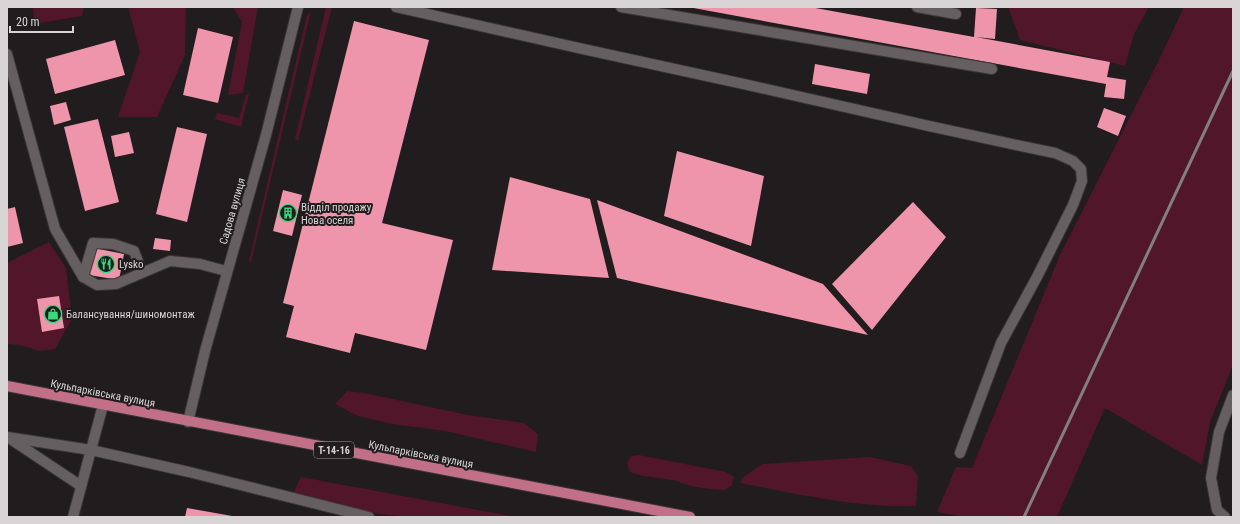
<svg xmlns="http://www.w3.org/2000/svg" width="1240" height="524" viewBox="0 0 1240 524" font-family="'Roboto Condensed',sans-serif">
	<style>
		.green { fill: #51162a }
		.building { fill: #ee95ab }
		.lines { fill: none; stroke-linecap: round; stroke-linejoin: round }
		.minor-casing { stroke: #3c3738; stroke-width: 12 }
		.major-casing { stroke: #3c3738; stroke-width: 12 }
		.minor { stroke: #665f61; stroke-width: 10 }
		.major { stroke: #c27088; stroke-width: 10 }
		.rail { stroke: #837e7f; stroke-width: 3 }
		.labels { text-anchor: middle; stroke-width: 4; stroke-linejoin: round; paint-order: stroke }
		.shield { fill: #211c1d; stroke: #a19d9e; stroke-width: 1 }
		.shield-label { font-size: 10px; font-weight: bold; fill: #d8d4d5 }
		.poi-label { font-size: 11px; fill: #d8d4d5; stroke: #211c1d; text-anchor: start }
		.street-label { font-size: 11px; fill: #d8d4d5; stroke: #211c1d }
	</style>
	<rect width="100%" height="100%" fill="#211c1d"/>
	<!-- green -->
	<g class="green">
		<path d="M33 7H84L82 16 34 24Z"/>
		<path d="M128 7H186L185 55 157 117H118L140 52Z"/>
		<path d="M233 7H258L243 93 228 95 242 22Z"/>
		<path d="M326 7H332L298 141 295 139Z"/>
		<path d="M1008 7H1149L1134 34 1125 66 1020 40Z"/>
		<path d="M1184 7H1233V365L1210 422 1202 465 1105 408 1057 517H966L937 512 956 467 972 468 1060 255 1157 64Z"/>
		<path d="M311 11 251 262 249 261 307 15Z"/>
		<path d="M249 94 241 127 215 119 217 113 239 118 246 95Z"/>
		<path d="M49 242 66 268 72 319 55 349 40 351 20 345 7 344V263Z"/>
		<path d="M347 391 364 393 468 415 524 423 538 434 536 452 445 431 392 424 358 416 335 404Z"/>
		<path d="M639 455 726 472 734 477 732 485 725 490 709 489 690 486 673 480 643 476 630 472 627 463 631 456Z"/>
		<path d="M870 457 911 466 918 476 916 506C856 508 799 494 740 483L742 478 762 464Z"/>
		<path d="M301 477 516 517H406L306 505 293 493Z"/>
	</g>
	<!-- building -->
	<g class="building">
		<path d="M688 7H810L974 37 976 8 997 9 995 39 976 37 1110 62 1107 77 1126 80 1124 99 1104 97 1106 84Z"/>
		<path d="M354 21 429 40 382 223 453 240 426 350 355 333 350 353 286 337 294 306 283 303Z"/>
		<path d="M198 28 233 37 218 103 183 95Z"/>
		<path d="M115 40 125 75 55 94 46 59Z"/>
		<path d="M815 64 870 74 867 94 812 84Z"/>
		<path d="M66 102 71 120 54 125 50 106Z"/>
		<path d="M1104 108 1126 116 1118 136 1097 127Z"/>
		<path d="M98 119 119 202 85 211 64 127Z"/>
		<path d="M177 127 207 134 187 222 156 214Z"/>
		<path d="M129 132 134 153 115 157 111 136Z"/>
		<path d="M677 151 764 176 751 246 664 216Z"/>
		<path d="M510 177 590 199 609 278 492 270Z"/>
		<path d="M283 190 302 195 292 236 273 231Z"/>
		<path d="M597 200 823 284 868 335 617 278Z"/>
		<path d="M913 202 946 237 872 330 832 284Z"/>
		<path d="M15 207 23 243 7 247V209Z"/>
		<path d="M155 238 171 240 170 251 153 249Z"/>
		<path d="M94 248 124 254 119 280 89 275Z"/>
		<path d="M59 296 64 328 42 332 37 299Z"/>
		<path d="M187 508 232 516V517H185Z"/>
	</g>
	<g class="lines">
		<defs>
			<g id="minor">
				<path d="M396 7 583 49 748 85 929 126 1021 146 1055 153 1073 161 1081 169 1082 181 1073 205 1038 275 1001 343 960 453"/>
				<path d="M621 7 992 69"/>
				<path d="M917 7 956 14"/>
				<path d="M7 54 55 229 83 277 97 285 116 284 170 261 200 264 226 271"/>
				<path d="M83 277 93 243 113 244 134 251 142 272"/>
				<path d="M188 422 205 351 266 135 298 7"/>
				<path d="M7 437 91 450 189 472 369 517"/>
				<path d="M12 440 81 486"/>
				<path d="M73 517 103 405"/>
				<path d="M1225 517 1217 510 1211 478 1219 432 1233 395"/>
			</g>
			<path id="major" d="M7 386 690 517"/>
		</defs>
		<!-- minor casing -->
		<use href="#minor" class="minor-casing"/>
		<!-- major casing -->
		<use href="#major" class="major-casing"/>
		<!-- minor -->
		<use href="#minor" class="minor"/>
		<!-- major -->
		<use href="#major" class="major"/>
		<!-- rail -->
		<path class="rail" d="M1024 517 1233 71"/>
	</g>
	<!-- icons -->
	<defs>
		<symbol id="building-ring" viewBox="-11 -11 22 22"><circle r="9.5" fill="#211c1d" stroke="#39d87f" stroke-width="1.5"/><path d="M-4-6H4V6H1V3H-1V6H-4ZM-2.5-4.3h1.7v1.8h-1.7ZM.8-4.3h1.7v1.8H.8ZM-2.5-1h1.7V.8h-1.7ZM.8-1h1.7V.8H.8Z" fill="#39d87f"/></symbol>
		<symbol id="restaurant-ring" viewBox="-11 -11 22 22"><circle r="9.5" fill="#211c1d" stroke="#39d87f" stroke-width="1.5"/><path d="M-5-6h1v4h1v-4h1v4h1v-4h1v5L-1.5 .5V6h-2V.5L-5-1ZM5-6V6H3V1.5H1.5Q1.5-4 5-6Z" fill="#39d87f"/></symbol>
		<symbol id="shop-ring" viewBox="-11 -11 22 22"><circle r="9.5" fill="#211c1d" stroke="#39d87f" stroke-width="1.5"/><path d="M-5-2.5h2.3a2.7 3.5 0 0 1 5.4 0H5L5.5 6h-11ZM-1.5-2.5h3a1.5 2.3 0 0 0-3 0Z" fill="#39d87f"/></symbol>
	</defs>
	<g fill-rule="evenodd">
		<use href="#building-ring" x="278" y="203" width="20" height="20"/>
		<use href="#restaurant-ring" x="96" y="254" width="20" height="20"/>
		<use href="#shop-ring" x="43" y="304" width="20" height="20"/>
	</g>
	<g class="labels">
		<!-- shield labels -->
		<rect class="shield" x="314" y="442" width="40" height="16" rx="3"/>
		<g class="shield-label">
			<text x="334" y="454">Т-14-16</text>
		</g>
		<!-- poi labels -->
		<g class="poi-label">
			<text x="301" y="211">Відділ продажу<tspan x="301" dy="13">Нова оселя</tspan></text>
			<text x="119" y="268">Lysko</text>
			<text x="66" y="318">Балансування/шиномонтаж</text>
		</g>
		<!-- street labels -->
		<g class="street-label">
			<text transform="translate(232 211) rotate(-74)" y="4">Садова вулиця</text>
			<text transform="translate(103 393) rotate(11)" y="4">Кульпарківська вулиця</text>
			<text transform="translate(421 454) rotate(11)" y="4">Кульпарківська вулиця</text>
		</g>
	</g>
	<!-- border -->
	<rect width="1240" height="524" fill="none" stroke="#d8d4d5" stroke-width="16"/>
	<!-- scale -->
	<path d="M10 26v6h63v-6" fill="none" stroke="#d8d4d5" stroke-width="2"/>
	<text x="16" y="26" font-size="12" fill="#d8d4d5" stroke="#211c1d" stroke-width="3" paint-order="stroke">20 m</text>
</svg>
